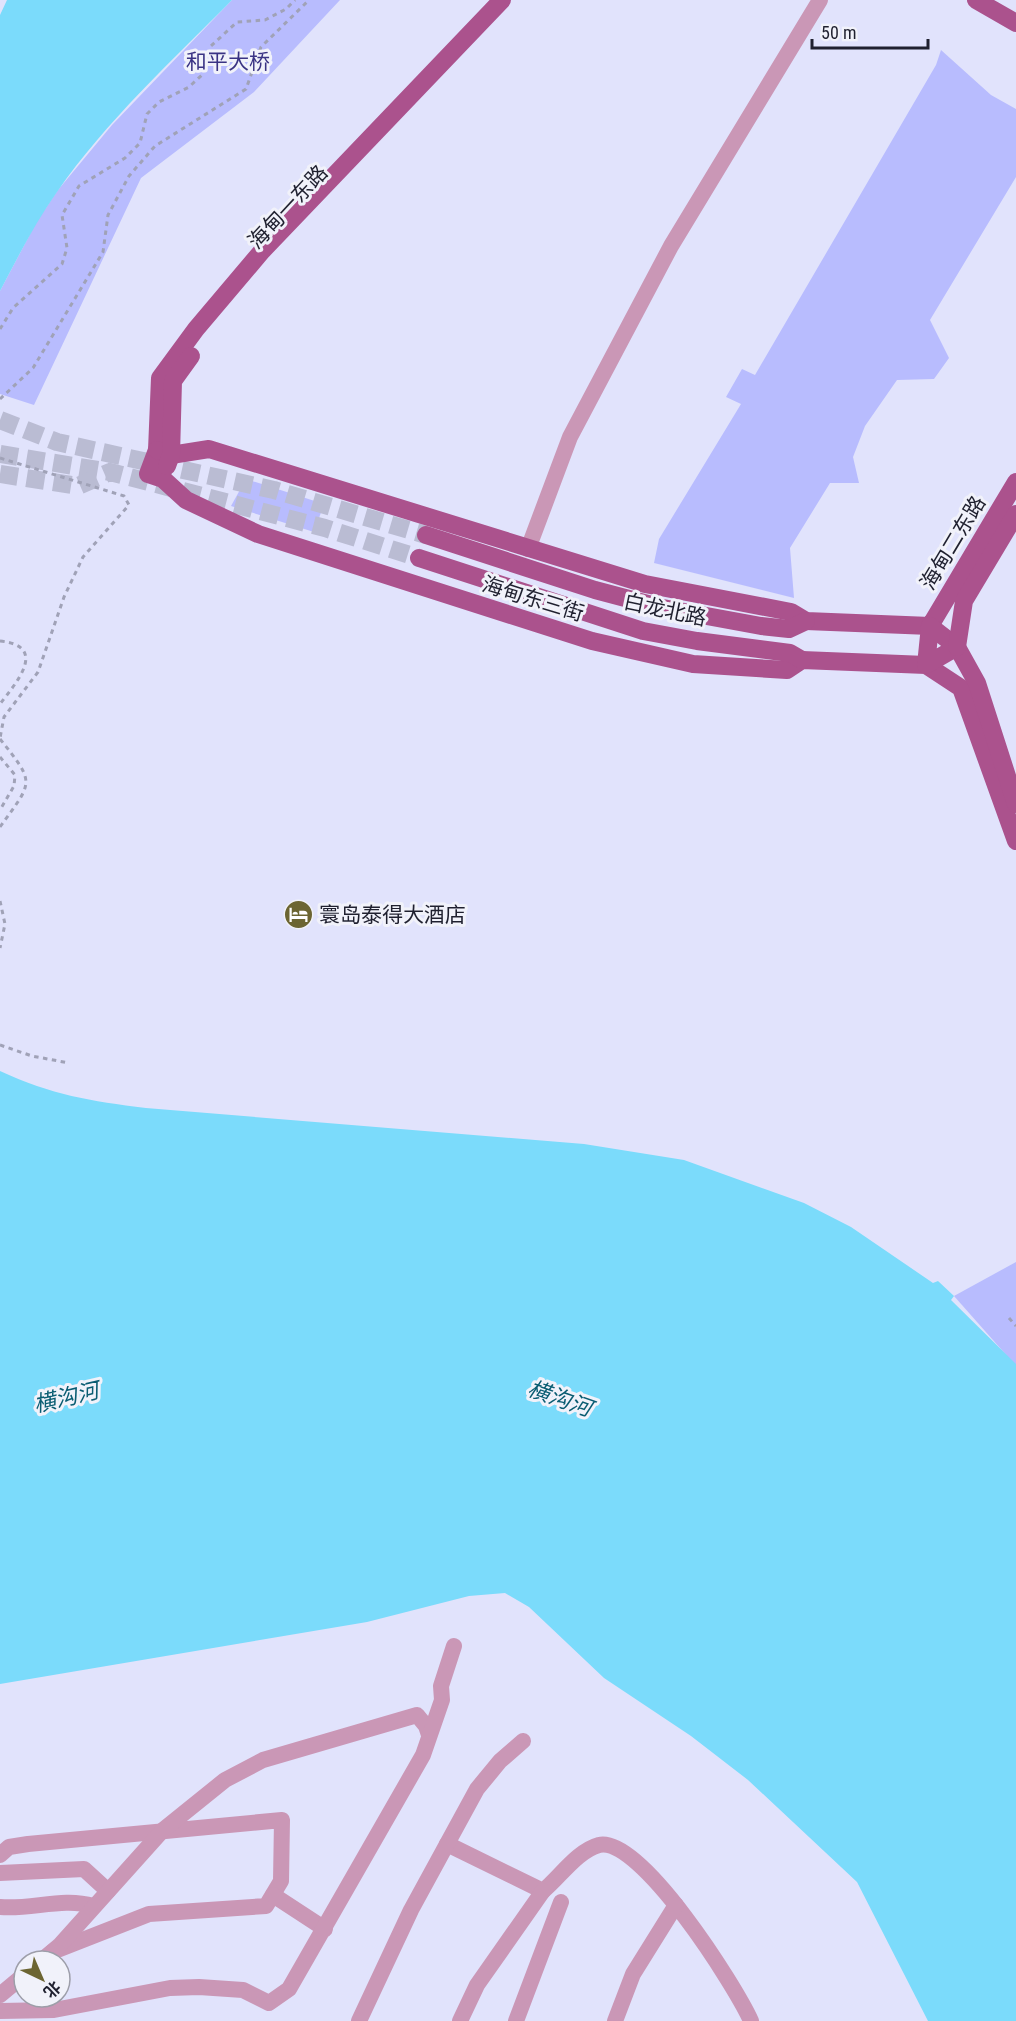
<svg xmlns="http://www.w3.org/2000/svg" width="1016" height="2021" viewBox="0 0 1016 2021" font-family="'Roboto Condensed','Noto Sans SC',sans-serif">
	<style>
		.green { fill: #b8bcfe }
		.water { fill: #7bdbfb }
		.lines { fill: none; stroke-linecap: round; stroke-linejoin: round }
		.major-tunnel { stroke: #babcd3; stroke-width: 18; stroke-dasharray: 18 9; stroke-linecap: butt }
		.path { stroke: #a0a2b7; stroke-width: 3; stroke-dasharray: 4.5 4.5; stroke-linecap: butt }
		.minor { stroke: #ca97b6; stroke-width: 16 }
		.major { stroke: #ab528d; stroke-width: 18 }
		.labels { text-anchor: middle; stroke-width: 6; stroke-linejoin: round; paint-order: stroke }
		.park-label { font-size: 21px; fill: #3a3384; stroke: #f1f2fa }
		.street-label { font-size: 21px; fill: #1f202f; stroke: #f1f2fa }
		.poi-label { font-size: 21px; fill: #1f202f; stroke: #f1f2fa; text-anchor: start }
		.water-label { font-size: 22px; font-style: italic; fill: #095c72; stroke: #f1f2fa }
	</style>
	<rect width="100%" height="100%" fill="#e1e3fc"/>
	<!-- green -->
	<g class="green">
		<path d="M232 0H340L254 92 141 178 34 405 0 394V291L37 221 58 190 112 125Z"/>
		<path d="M941 50 991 95 1016 109V177L930 320 949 358 934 379 897 380 865 426 853 457 859 483H830L790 548 794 598 654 563 659 539 741 404 726 397 742 369 755 375 936 65Z"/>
		<path d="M246 479 324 504 314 532 231 506Z"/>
		<path d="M1016 1262V1366L954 1296Z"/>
	</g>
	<!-- water -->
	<g class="water">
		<path d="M7 0H232C172 61 106 121 57 192 35 223 18 257 0 291V15Z"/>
		<path d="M0 1071C52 1095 90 1101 146 1108L584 1144 684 1160 804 1203 851 1227 933 1283 938 1281 954 1296 951 1300 1016 1364V2021H928L857 1882 748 1780 691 1736 604 1678 529 1607 505 1593 469 1596 367 1622 0 1684Z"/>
	</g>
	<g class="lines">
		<!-- major-tunnel -->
		<g class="major-tunnel">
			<path d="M0 420 57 442 274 490 426 535"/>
			<path d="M0 454 110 472"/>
			<path d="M0 474 78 486 110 472 325 528 419 558"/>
		</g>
		<!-- path -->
		<g class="path">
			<path d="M0 329 13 308 62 264 67 248 62 215 79 186 125 158 140 143 147 114 159 102 189 87 203 74 211 46 237 22 265 20 286 9 295 0"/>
			<path d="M0 399 33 368 103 252 108 215 129 176 155 146 246 89 261 47 309 0"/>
			<path d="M0 458 124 496 129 505 83 557 64 597 38 672 4 717 0 738"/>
			<path d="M0 641C49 646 16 683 0 704"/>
			<path d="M0 739C36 784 33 781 0 827"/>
			<path d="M0 757 15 775 14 786 0 810"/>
			<path d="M0 901 5 924 0 948"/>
			<path d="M0 1045 32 1056 69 1063"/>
			<path d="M1009 1318 1016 1326"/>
		</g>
		<!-- minor -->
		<g class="minor">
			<path d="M528 549 570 437 671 246 820 0"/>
			<path d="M447 1844 543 1891C560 1877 577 1851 599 1845 640 1835 736 1987 751 2021"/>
			<path d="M0 1855 9 1847 28 1844 282 1820 281 1881 266 1906 149 1914 52 1952"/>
			<path d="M0 1873 84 1869 108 1891"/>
			<path d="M273 1895 325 1929"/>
			<path d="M0 1907C31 1910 63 1897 93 1906"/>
			<path d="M41 1961 59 1946 163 1830 225 1780 263 1760 417 1715 426 1726 429 1735"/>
			<path d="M0 1995 24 1975"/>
			<path d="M0 2011 54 2010 170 1988 199 1987 243 1990 269 2003 289 1989 423 1755 442 1700 441 1686 454 1646"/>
			<path d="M359 2021 411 1910 477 1789 500 1761 523 1741"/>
			<path d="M460 2021 477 1985 543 1891"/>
			<path d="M516 2021 561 1902"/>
			<path d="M615 2021 633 1974 676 1905"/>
		</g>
		<!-- major -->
		<g class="major">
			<path d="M502 0 262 251 196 329 160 378 157 450 148 474 163 479 186 500 258 534 592 641 693 664 787 670 802 660 926 665 961 688 1016 841"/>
			<path d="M976 0 1016 23"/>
			<path d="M157 450 171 455 209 449 645 584 791 612 806 621 930 626 1016 482"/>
			<path d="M167 466 171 455 173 381 191 356"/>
			<path d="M426 535 595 590 663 608 761 626 789 629 806 621"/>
			<path d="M419 558 643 631 697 641 790 653 802 660"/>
			<path d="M957 647 926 665 930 626 957 647 977 683 1016 804"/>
			<path d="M957 647 964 601 1016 514"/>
		</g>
	</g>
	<!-- icons -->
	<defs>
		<symbol id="hotel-disc" viewBox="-11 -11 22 22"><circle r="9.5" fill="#6c6532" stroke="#f1f2fa"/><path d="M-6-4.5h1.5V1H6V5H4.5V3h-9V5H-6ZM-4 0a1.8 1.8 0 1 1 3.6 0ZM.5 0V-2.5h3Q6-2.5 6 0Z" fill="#fff"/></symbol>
	</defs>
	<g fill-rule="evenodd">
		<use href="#hotel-disc" x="282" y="898" width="33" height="33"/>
	</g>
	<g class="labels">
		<!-- park labels -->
		<g class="park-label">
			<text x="228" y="69">和平大桥</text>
		</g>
		<!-- street labels -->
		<g class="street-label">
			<text transform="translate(288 207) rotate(-47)" y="7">海甸一东路</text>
			<text transform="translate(953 543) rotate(-59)" y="7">海甸二东路</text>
			<text transform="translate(533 599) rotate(17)" y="7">海甸东三街</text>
			<text transform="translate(665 610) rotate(12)" y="7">白龙北路</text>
		</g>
		<!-- poi labels -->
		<g class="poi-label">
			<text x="319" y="922">寰岛泰得大酒店</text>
		</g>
		<!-- water labels -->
		<g class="water-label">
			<text transform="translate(66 1397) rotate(-13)" y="8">横沟河</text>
			<text transform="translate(560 1398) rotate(19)" y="8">横沟河</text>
		</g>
	</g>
	<!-- north arrow -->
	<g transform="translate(42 1979) rotate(136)"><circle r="28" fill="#f1f2fa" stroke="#9d9ea9" stroke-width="1.5"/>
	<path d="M0-4.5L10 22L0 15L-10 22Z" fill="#6c6532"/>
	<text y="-9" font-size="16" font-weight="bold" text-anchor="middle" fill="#1f202f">北</text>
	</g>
	<!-- scale -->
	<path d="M812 39v9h116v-9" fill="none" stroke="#1f202f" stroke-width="3"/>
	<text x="821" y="39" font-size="18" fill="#1f202f" stroke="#f1f2fa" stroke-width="4.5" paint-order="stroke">50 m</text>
</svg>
